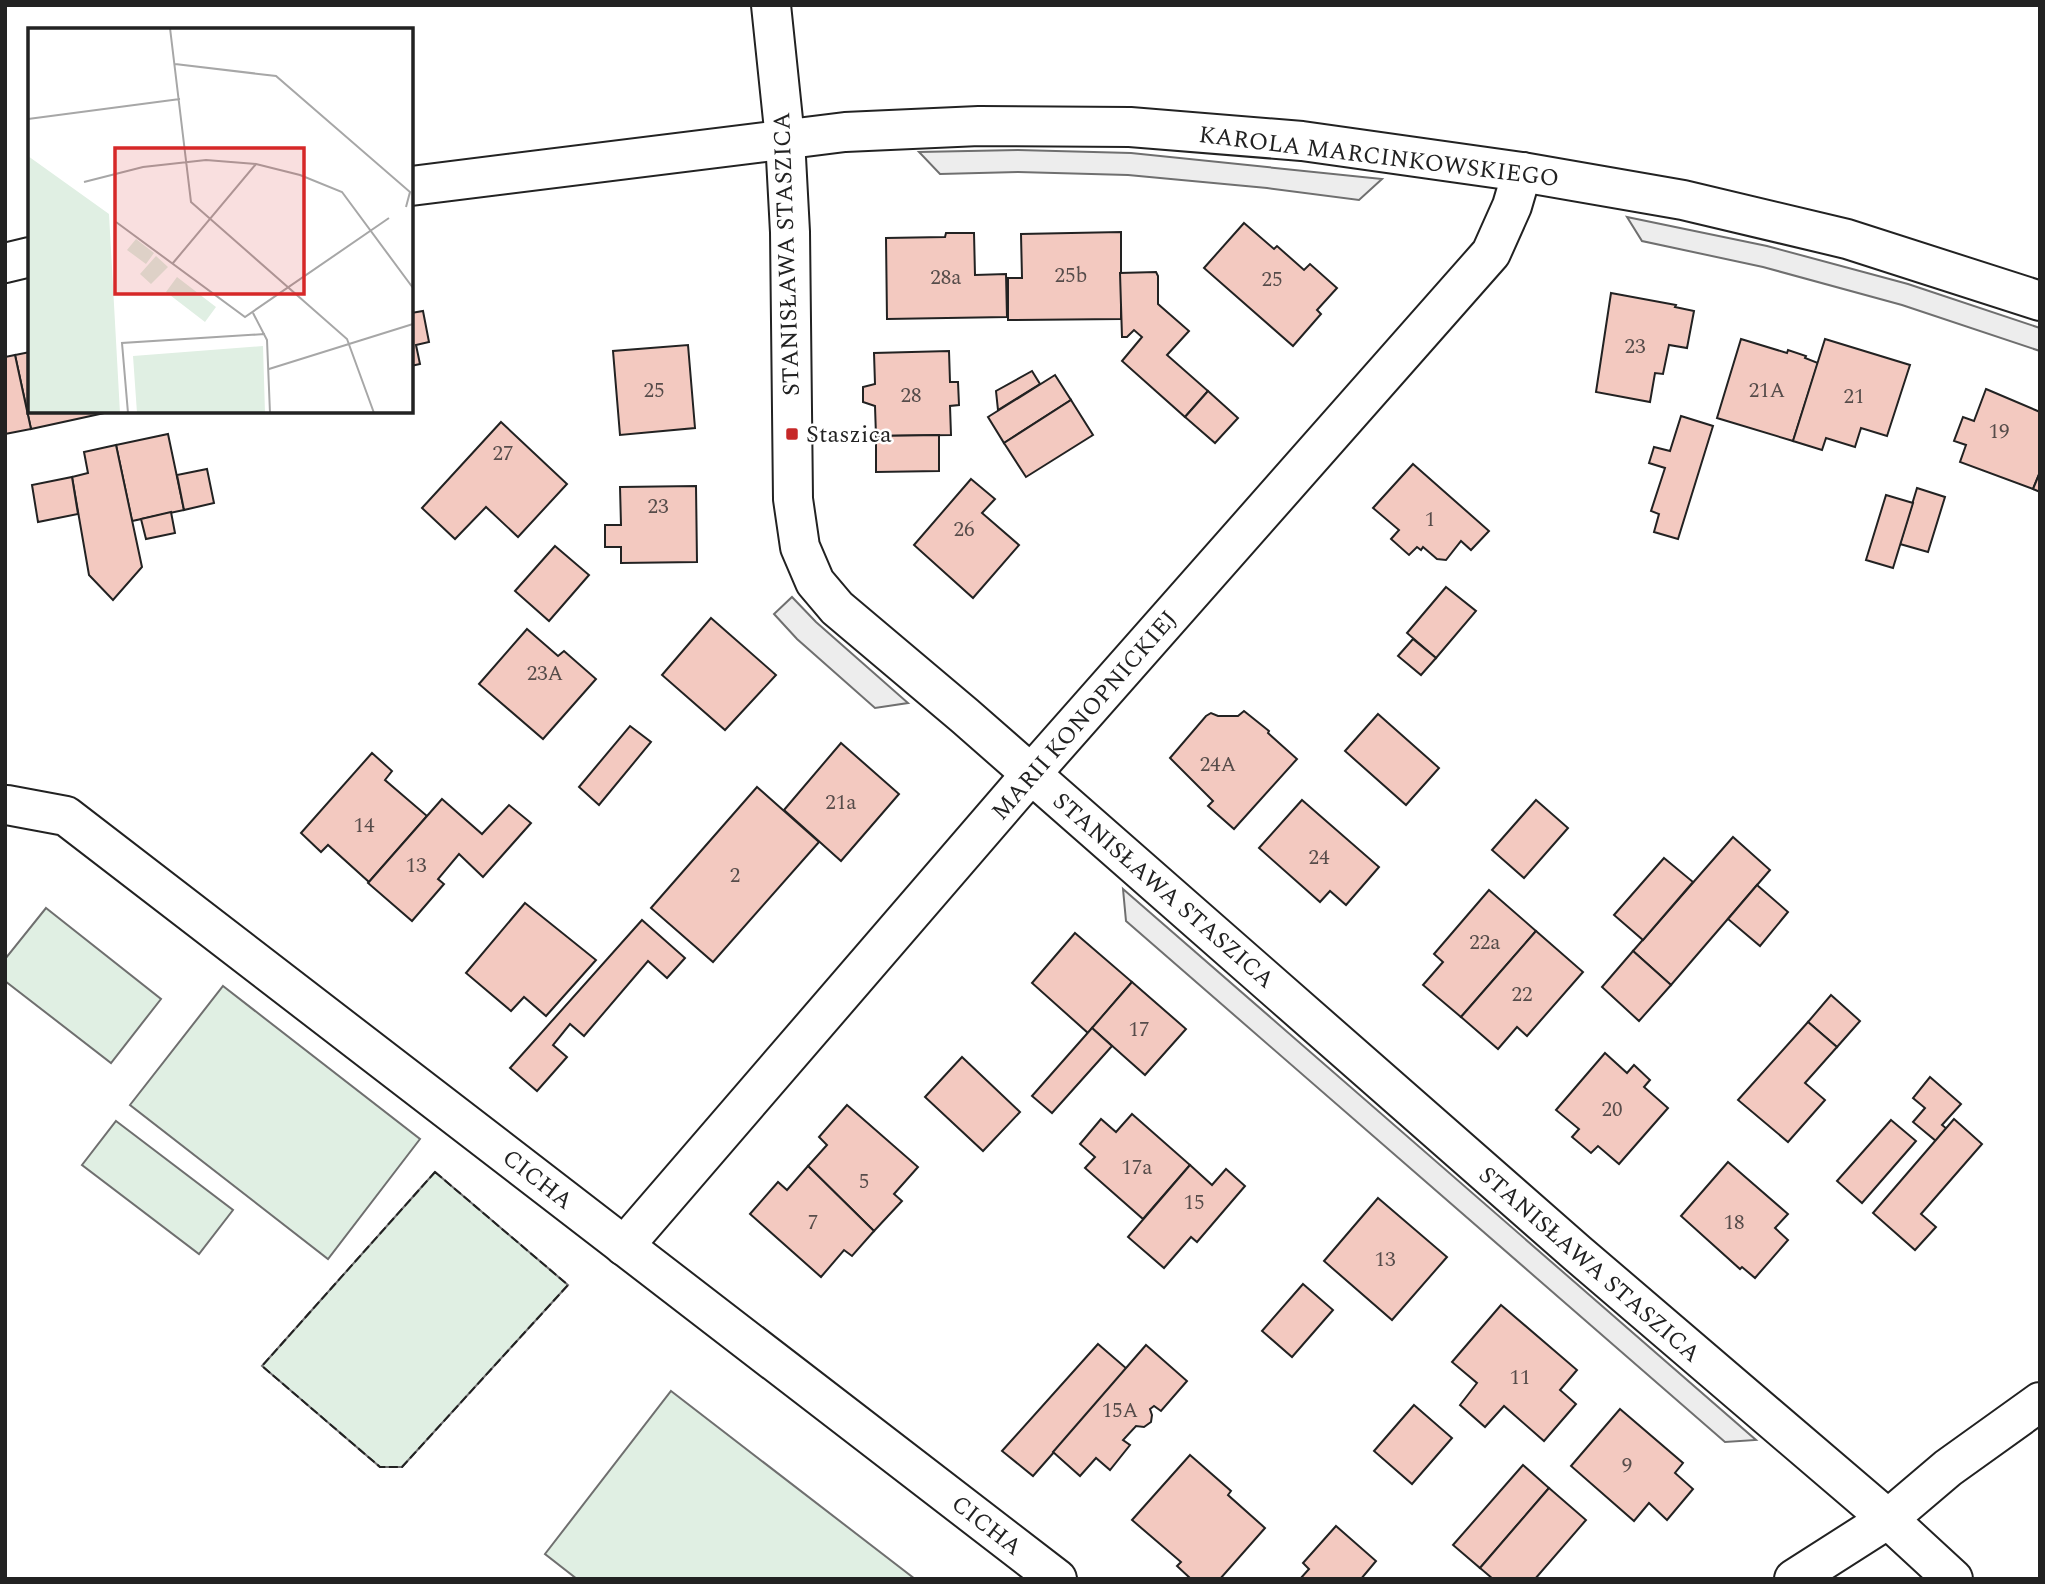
<svg xmlns="http://www.w3.org/2000/svg" width="2045" height="1584" viewBox="0 0 2045 1584" font-family="Spectral,serif">
	<style>
		.green { fill: #e0efe3; stroke: #6f6f6f; stroke-width: 2 }
		.parking { fill: #ededed; stroke: #6f6f6f; stroke-width: 2 }
		.building { fill: #f3c9c0; stroke: #222; stroke-width: 2 }
		.lines { fill: none; stroke-linecap: round; stroke-linejoin: round }
		.minor-casing { stroke: #222; stroke-width: 42 }
		.minor { stroke: #fff; stroke-width: 38 }
		.fence { stroke: #222; stroke-width: 2; stroke-dasharray: 9 3.5; stroke-linecap: butt }
		.poi-dot { fill: #c62828; stroke: #fff; stroke-width: 2.5 }
		.labels { text-anchor: middle; stroke-width: 5; stroke-linejoin: round; paint-order: stroke }
		.number-label { font-size: 21px; fill: #564c4a }
		.street-label { font-size: 24px; fill: #222; stroke: #fff }
		.poi-label { font-size: 24px; fill: #222; stroke: #fff; text-anchor: start }
		.inset-road { fill: none; stroke: #a7a7a7; stroke-width: 2 }
		.view { fill: #d62828; fill-opacity: 0.15; stroke: #d62828; stroke-width: 3.5 }
		.inset-edge { fill: none; stroke: #222; stroke-width: 3.5 }
	</style>
	<rect width="100%" height="100%" fill="#fff"/>
	<!-- green -->
	<g class="green">
		<path d="M46 908 161 999 111 1063 5 981V959Z"/>
		<path d="M223 986 420 1139 328 1259 130 1105Z"/>
		<path d="M116 1121 233 1210 199 1254 82 1165Z"/>
		<path d="M435 1172 568 1285 402 1467H380L262 1366Z"/>
		<path d="M671 1391 915 1579H577L545 1554Z"/>
	</g>
	<!-- parking -->
	<g class="parking">
		<path d="M1018 150 1131 153 1382 179 1359 200 1267 188 1128 175 1018 172 940 174 919 152Z"/>
		<path d="M1627 217 1767 246 1908 284 2040 328V351L1902 305 1763 267 1642 241Z"/>
		<path d="M792 597 816 622 908 703 875 708 797 639 774 614Z"/>
		<path d="M1123 889 1756 1440 1725 1442 1126 921Z"/>
	</g>
	<!-- building -->
	<g class="building">
		<path d="M1244 223 1274 249 1277 246 1304 270 1310 264 1337 288 1317 310 1321 314 1293 346 1204 268Z"/>
		<path d="M1121 232V319L1008 320V278H1022L1021 234Z"/>
		<path d="M946 233H974L975 275 1006 274 1007 317 887 319 886 238 945 237Z"/>
		<path d="M1156 272 1158 276V304L1189 331 1167 355 1208 391 1185 417 1122 361 1142 337 1134 330 1127 337H1122L1120 273Z"/>
		<path d="M1611 293 1676 305 1675 307 1694 311 1687 348 1669 345 1663 374 1655 373 1650 402 1596 392Z"/>
		<path d="M423 311 429 342 416 345 420 364 411 366V313Z"/>
		<path d="M1741 339 1787 353 1788 350 1806 356 1805 358 1818 363 1793 441 1717 418Z"/>
		<path d="M1825 339 1910 365 1887 436 1861 428 1855 447 1826 438 1822 450 1793 441Z"/>
		<path d="M688 345 695 428 620 435 613 351Z"/>
		<path d="M949 351 950 382H958L959 405 950 406 951 435 876 436 875 406 863 402V387L875 384 874 353Z"/>
		<path d="M30 352V411L109 412 31 429 15 355Z"/>
		<path d="M15 355 31 429 5 434V357Z"/>
		<path d="M1032 371 1040 384 998 410 996 391Z"/>
		<path d="M1055 375 1071 400 1004 443 988 417Z"/>
		<path d="M1986 389 2040 412V472L2033 489 1960 462 1966 445 1954 441 1963 417 1974 421Z"/>
		<path d="M1208 391 1238 418 1215 443 1185 417Z"/>
		<path d="M1071 400 1093 435 1026 477 1004 443Z"/>
		<path d="M1681 416 1713 426 1678 539 1654 532 1659 514 1651 511 1665 468 1649 463 1654 447 1670 451Z"/>
		<path d="M501 422 567 484 518 537 486 507 455 539 422 508Z"/>
		<path d="M168 434 184 510 132 521 116 445Z"/>
		<path d="M939 435V471L876 472V436Z"/>
		<path d="M116 445 142 567 113 600 89 575 72 477 88 473 84 452Z"/>
		<path d="M1413 464 1489 531 1471 550 1461 541 1446 560 1437 559 1423 547 1421 550 1417 547 1409 555 1391 539 1399 530 1373 508Z"/>
		<path d="M207 469 214 503 184 510 177 475Z"/>
		<path d="M2040 472V492L2033 489Z"/>
		<path d="M72 477 78 514 38 522 32 485Z"/>
		<path d="M971 479 995 499 982 513 1019 545 973 598 914 545Z"/>
		<path d="M696 486 697 562 621 563V547H605V525H621L620 487Z"/>
		<path d="M1917 488 1945 497 1928 552 1900 544Z"/>
		<path d="M1886 495 1913 503 1893 568 1866 560Z"/>
		<path d="M171 512 175 533 146 539 141 519Z"/>
		<path d="M555 546 589 575 549 621 515 591Z"/>
		<path d="M1446 587 1476 611 1436 658 1407 633Z"/>
		<path d="M711 618 776 675 725 730 662 675Z"/>
		<path d="M527 629 558 656 564 651 596 679 543 739 479 684Z"/>
		<path d="M1413 639 1436 658 1421 675 1398 656Z"/>
		<path d="M1244 711 1269 731 1268 733 1297 759 1234 829 1208 806 1213 801 1170 758 1206 716 1211 713 1218 716H1238Z"/>
		<path d="M1378 714 1439 768 1406 805 1345 751Z"/>
		<path d="M630 726 651 742 599 805 579 787Z"/>
		<path d="M841 743 899 794 841 861 784 810Z"/>
		<path d="M372 753 392 771 385 780 427 816 369 882 328 845 321 852 301 833Z"/>
		<path d="M757 787 819 842 713 962 651 908Z"/>
		<path d="M442 799 482 834 509 805 531 823 483 877 459 854 438 879 444 884 412 921 368 883Z"/>
		<path d="M1302 800 1379 867 1346 905 1330 891 1320 902 1259 848Z"/>
		<path d="M1536 800 1568 828 1524 878 1492 850Z"/>
		<path d="M1733 837 1770 870 1671 985 1633 951Z"/>
		<path d="M1664 858 1693 882 1643 940 1614 915Z"/>
		<path d="M1757 885 1788 912 1760 946 1728 919Z"/>
		<path d="M1489 890 1536 931 1461 1017 1423 985 1443 962 1434 954Z"/>
		<path d="M525 903 596 960 546 1016 524 997 511 1011 466 973Z"/>
		<path d="M642 920 685 958 667 978 648 961 584 1036 570 1024 553 1045 567 1057 537 1091 510 1068Z"/>
		<path d="M1536 931 1583 972 1527 1036 1517 1027 1498 1049 1461 1017Z"/>
		<path d="M1075 933 1132 982 1088 1033 1032 983Z"/>
		<path d="M1633 951 1671 985 1639 1021 1602 987Z"/>
		<path d="M1132 982 1186 1029 1145 1075 1092 1028Z"/>
		<path d="M1831 995 1860 1021 1837 1047 1808 1022Z"/>
		<path d="M1808 1022 1837 1047 1805 1083 1825 1100 1788 1142 1738 1100Z"/>
		<path d="M1092 1028 1112 1046 1052 1113 1032 1096Z"/>
		<path d="M1605 1053 1627 1073 1634 1065 1650 1080 1644 1087 1668 1108 1619 1164 1598 1146 1591 1153 1572 1137 1579 1129 1556 1110Z"/>
		<path d="M962 1057 1020 1112 983 1151 925 1097Z"/>
		<path d="M1930 1077 1961 1104 1942 1125 1947 1129 1936 1141 1913 1122 1925 1108 1913 1098Z"/>
		<path d="M847 1105 918 1167 894 1194 902 1201 874 1231 808 1166 827 1145 819 1137Z"/>
		<path d="M1132 1114 1190 1165 1143 1219 1085 1168 1095 1157 1080 1144 1101 1119 1116 1132Z"/>
		<path d="M1954 1119 1982 1144 1921 1214 1936 1227 1915 1250 1873 1213Z"/>
		<path d="M1891 1120 1916 1141 1862 1203 1837 1181Z"/>
		<path d="M1728 1162 1788 1214 1775 1228 1788 1240 1755 1278 1742 1267 1740 1269 1681 1216Z"/>
		<path d="M1190 1165 1212 1185 1226 1169 1245 1186 1197 1242 1191 1237 1164 1268 1128 1237Z"/>
		<path d="M808 1166 874 1231 852 1256 844 1250 821 1277 750 1214 778 1182 787 1190Z"/>
		<path d="M1378 1198 1447 1257 1392 1320 1324 1261Z"/>
		<path d="M1303 1284 1333 1310 1292 1357 1262 1331Z"/>
		<path d="M1501 1305 1577 1370 1560 1390 1576 1404 1544 1441 1504 1406 1485 1427 1460 1405 1477 1383 1452 1362Z"/>
		<path d="M1098 1344 1127 1369 1033 1476 1002 1451Z"/>
		<path d="M1146 1345 1187 1381 1161 1411 1154 1406 1150 1409 1152 1415 1151 1422 1144 1427 1136 1426 1123 1440 1130 1445 1110 1470 1096 1458 1080 1476 1053 1452Z"/>
		<path d="M1414 1405 1452 1438 1412 1484 1374 1451Z"/>
		<path d="M1620 1409 1683 1463 1675 1473 1693 1489 1667 1520 1649 1503 1634 1521 1571 1466Z"/>
		<path d="M1190 1455 1231 1491 1228 1495 1265 1528 1220 1579H1191L1177 1566 1181 1562 1132 1520Z"/>
		<path d="M1523 1465 1549 1488 1480 1568 1453 1545Z"/>
		<path d="M1549 1488 1586 1520 1535 1579H1493L1480 1568Z"/>
		<path d="M1336 1526 1376 1561 1361 1579H1300L1309 1569 1303 1563Z"/>
	</g>
	<g class="lines">
		<defs>
			<g id="minor">
				<path d="M771 5 785 139 790 232 793 499 800 547 815 582 837 608 965 716 1577 1253 1888 1519 1953 1579"/>
				<path d="M411 186 845 132 979 126 1130 127 1302 141 1522 172 1683 200 1847 239 2040 301"/>
				<path d="M5 263 30 257"/>
				<path d="M7 805 66 816 1057 1579"/>
				<path d="M624 1246 1031 774 1491 253 1512 206 1522 172"/>
				<path d="M1794 1579 1888 1519 1948 1468 2040 1402"/>
			</g>
		</defs>
		<!-- minor casing -->
		<use href="#minor" class="minor-casing"/>
		<!-- minor -->
		<use href="#minor" class="minor"/>
		<!-- fence -->
		<path class="fence" d="M435 1172 568 1285 402 1467H380L262 1366Z"/>
	</g>
	<!-- markers -->
	<rect class="poi-dot" x="785" y="427" width="14" height="14" rx="3.5"/>
	<g class="labels">
		<!-- number labels -->
		<g class="number-label">
			<text x="1071" y="282">25b</text>
			<text x="946" y="284">28a</text>
			<text x="1272" y="286">25</text>
			<text x="1635" y="353">23</text>
			<text x="654" y="397">25</text>
			<text x="1767" y="397">21A</text>
			<text x="911" y="402">28</text>
			<text x="1854" y="403">21</text>
			<text x="1999" y="438">19</text>
			<text x="503" y="460">27</text>
			<text x="658" y="513">23</text>
			<text x="1430" y="526">1</text>
			<text x="964" y="536">26</text>
			<text x="545" y="680">23A</text>
			<text x="1218" y="771">24A</text>
			<text x="841" y="809">21a</text>
			<text x="364" y="832">14</text>
			<text x="1319" y="864">24</text>
			<text x="416" y="872">13</text>
			<text x="735" y="882">2</text>
			<text x="1485" y="949">22a</text>
			<text x="1522" y="1001">22</text>
			<text x="1139" y="1036">17</text>
			<text x="1612" y="1116">20</text>
			<text x="1137" y="1174">17a</text>
			<text x="864" y="1188">5</text>
			<text x="1194" y="1209">15</text>
			<text x="813" y="1229">7</text>
			<text x="1734" y="1229">18</text>
			<text x="1385" y="1266">13</text>
			<text x="1520" y="1384">11</text>
			<text x="1120" y="1417">15A</text>
			<text x="1627" y="1472">9</text>
		</g>
		<!-- street labels -->
		<g class="street-label">
			<text transform="translate(1379 156) rotate(7)" y="8">KAROLA MARCINKOWSKIEGO</text>
			<text transform="translate(786 254) rotate(-92)" y="8">STANISŁAWA STASZICA</text>
			<text transform="translate(1084 715) rotate(-49)" y="8">MARII KONOPNICKIEJ</text>
			<text transform="translate(1164 890) rotate(41)" y="8">STANISŁAWA STASZICA</text>
			<text transform="translate(538 1179) rotate(38)" y="8">CICHA</text>
			<text transform="translate(1590 1264) rotate(41)" y="8">STANISŁAWA STASZICA</text>
			<text transform="translate(987 1525) rotate(38)" y="8">CICHA</text>
		</g>
		<!-- poi labels -->
		<g class="poi-label">
			<text x="806" y="442">Staszica</text>
		</g>
	</g>
	<!-- overview -->
	<g transform="translate(28 28)">
		<rect width="385" height="385" fill="#fff"/>
		<path d="M0 128 81 186 92 385H0ZM108 211 126 225 118 236 99 222ZM128 228 140 239 123 256 112 246ZM149 249 188 279 177 294 138 264ZM235 318 237 385H109L105 328Z" fill="#e0efe3"/>
		<path class="inset-road" d="M142 0 163 174 319 311 346 385M147 36 248 48 382 164 378 179M0 91 152 71M56 154 115 139 178 132 228 136 272 147 314 164 385 260M88 194 217 289 361 190M145 235 228 136M225 285 239 312 242 385M241 341 385 296M100 385 94 315 237 306"/>
		<path class="view" d="M87 120H276V266H87Z"/>
		<rect width="385" height="385" class="inset-edge"/>
	</g>
	<!-- border -->
	<rect width="2045" height="1584" fill="none" stroke="#222222" stroke-width="14"/>
</svg>
